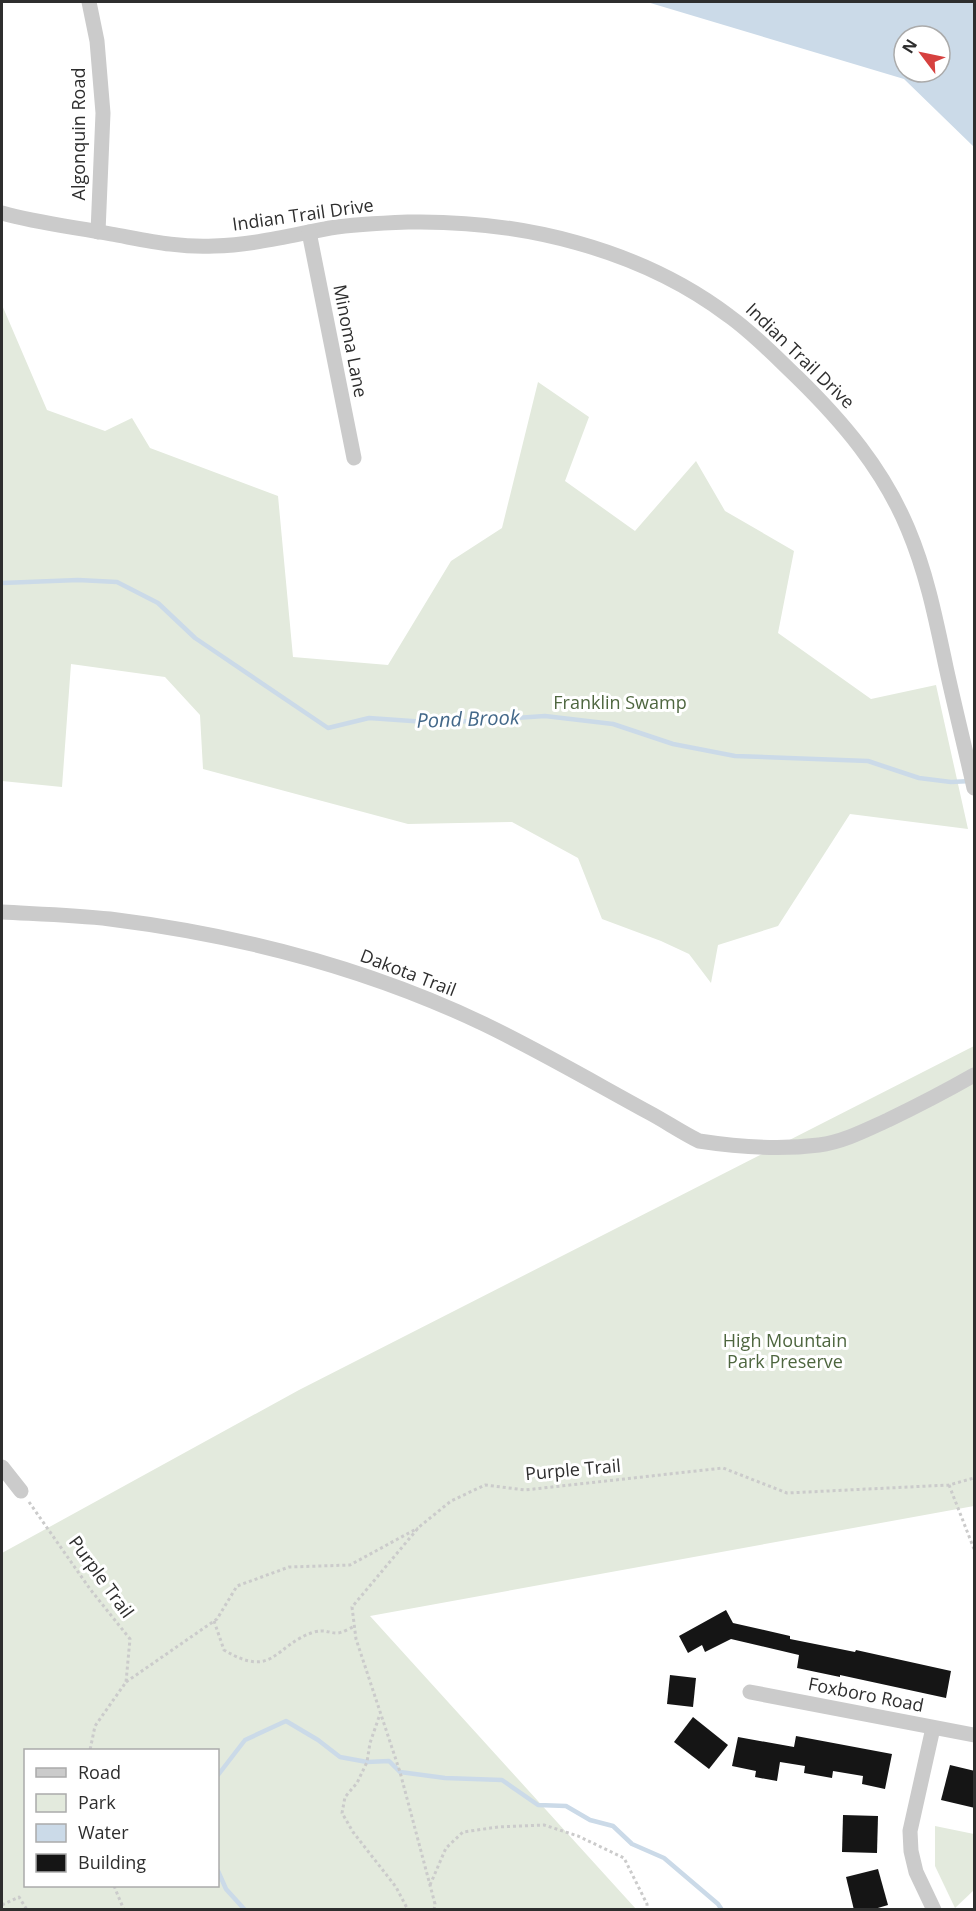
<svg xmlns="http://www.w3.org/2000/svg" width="976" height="1911" viewBox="0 0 976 1911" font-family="'Open Sans',sans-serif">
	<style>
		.green { fill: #e3eadd; fill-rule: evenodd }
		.water { fill: #cbdae8; fill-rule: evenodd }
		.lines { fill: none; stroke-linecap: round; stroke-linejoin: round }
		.stream { stroke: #cbdae8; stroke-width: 4.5 }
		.building { fill: #151515 }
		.path { stroke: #cbcbcb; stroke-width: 3; stroke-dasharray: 3 3; stroke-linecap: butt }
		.minor { stroke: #cbcbcb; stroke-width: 15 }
		.labels { text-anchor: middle; stroke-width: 6; stroke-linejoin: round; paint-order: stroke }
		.street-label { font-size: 18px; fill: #2e2e2e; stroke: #fff }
		.park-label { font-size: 18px; fill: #4e663f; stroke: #fff }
		.water-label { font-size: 20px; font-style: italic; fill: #436889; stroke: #fff }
	</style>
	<rect width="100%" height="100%" fill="#fff"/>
	<!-- green -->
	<g class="green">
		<path d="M2 305 47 410 105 431 132 418 150 448 278 496 293 657 388 665 451 561 502 528 538 382 589 417 565 481 635 531 696 461 725 511 794 551 778 633 871 699 936 685 968 829 850 814 778 926 718 945 711 983 689 954 661 941 602 919 578 858 512 822 408 824 203 769 200 715 165 677 71 664 62 787 2 781Z"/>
		<path d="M974 1046V1506L370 1616 636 1909 2 1910V1553L299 1390ZM26 1750H218V1886H26Z"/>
		<path d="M935 1826 974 1834V1890L955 1908 935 1866Z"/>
	</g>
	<!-- water -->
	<path class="water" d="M647 2H974V147L904 79ZM904 36H940V72H904Z"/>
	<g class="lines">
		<!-- stream -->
		<g class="stream">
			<path d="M2 583 78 580 117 582 158 603 195 638 328 728 369 718 440 723 545 716 613 724 673 744 735 756 868 761 919 778 951 782 971 781"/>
			<path d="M218 1775 245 1740 286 1721 318 1740 340 1757 367 1762 389 1761 400 1772 445 1778 502 1780 538 1805 566 1806 590 1820 613 1826 632 1844 664 1858 718 1904 722 1910"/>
			<path d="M218 1871 226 1889 245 1910"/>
		</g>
	</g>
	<!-- building -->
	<g class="building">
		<path d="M726 1610 733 1623 790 1636V1639L855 1652 856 1650 951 1671 946 1698 840 1675V1677L797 1668 799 1655 731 1639 705 1652 702 1645 688 1653 679 1636Z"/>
		<path d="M670 1675 696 1678 693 1707 667 1704Z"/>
		<path d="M693 1717 728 1745 709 1769 674 1742Z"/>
		<path d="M796 1736 892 1754 885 1789 862 1784 863 1776 833 1771 832 1778 804 1773 805 1766 780 1762 777 1781 755 1777 756 1771 732 1766 738 1737 794 1747Z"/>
		<path d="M950 1765 975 1771V1808L941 1800Z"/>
		<path d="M843 1815 878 1816 877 1853 842 1852Z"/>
		<path d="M878 1869 888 1905 871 1910H854L846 1877Z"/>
	</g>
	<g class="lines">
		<!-- path -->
		<g class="path">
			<path d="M949 1485 974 1549"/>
			<path d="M29 1502 90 1589 130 1639 126 1682 95 1726 90 1750"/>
			<path d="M214 1621 224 1650C274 1680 274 1645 314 1632 325 1629 328 1633 337 1633 342 1633 350 1628 355 1626"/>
			<path d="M126 1682 217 1619 237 1586 289 1567 350 1565 418 1528"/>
			<path d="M379 1717 370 1743 367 1762 357 1783 345 1797 342 1813 353 1832 396 1887 408 1910"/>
			<path d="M430 1885 446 1848 463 1832 498 1827 544 1825 578 1836 624 1858 647 1904V1910"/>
			<path d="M114 1886 124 1910"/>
			<path d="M2 1905 19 1897 27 1910"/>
			<path d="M434 1910 435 1904 400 1772 356 1639 352 1607 419 1527 451 1501 485 1485 525 1490 723 1468 787 1493 949 1485 974 1478"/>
		</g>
		<!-- minor -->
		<g class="minor">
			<path d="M89 2 97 41 103 113 98 232"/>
			<path d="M2 213C37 223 74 227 111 234 145 240 179 248 214 246 254 245 292 235 330 228 356 224 383 223 409 222 520 220 639 248 729 316 754 334 775 356 797 377 843 422 883 469 908 529 927 574 936 620 946 667 955 708 965 748 974 788"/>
			<path d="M309 232 354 458"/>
			<path d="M2 912C38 914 74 915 110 919 238 935 367 968 484 1024 540 1051 593 1082 648 1112 665 1121 681 1132 699 1141 738 1147 779 1150 819 1145 843 1142 866 1130 888 1120 917 1106 946 1091 974 1075"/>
			<path d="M2 1467 21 1491"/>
			<path d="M750 1692 974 1735"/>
			<path d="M933 1728 910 1831 911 1851 916 1872 934 1910"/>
		</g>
	</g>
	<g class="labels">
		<!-- street labels -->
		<g class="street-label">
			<text transform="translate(79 134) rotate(-90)" y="6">Algonquin Road</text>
			<text transform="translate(303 215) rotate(-8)" y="6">Indian Trail Drive</text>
			<text transform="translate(350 341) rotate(79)" y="6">Minoma Lane</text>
			<text transform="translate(800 356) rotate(44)" y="6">Indian Trail Drive</text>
			<text transform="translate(408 973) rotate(21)" y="6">Dakota Trail</text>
			<text transform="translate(573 1470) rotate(-5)" y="6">Purple Trail</text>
			<text transform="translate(101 1577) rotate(54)" y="6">Purple Trail</text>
			<text transform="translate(866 1695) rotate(11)" y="6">Foxboro Road</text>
		</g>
		<!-- park labels -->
		<g class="park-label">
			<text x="620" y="709">Franklin Swamp</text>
			<text x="785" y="1347">High Mountain<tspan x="785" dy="21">Park Preserve</tspan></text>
		</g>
		<!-- water labels -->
		<g class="water-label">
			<text transform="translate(468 719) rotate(-2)" y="7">Pond Brook</text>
		</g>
	</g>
	<!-- border -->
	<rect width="976" height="1911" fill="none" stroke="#2e2e2e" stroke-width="6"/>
	<!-- legend -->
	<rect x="24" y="1749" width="195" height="138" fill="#ffffff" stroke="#ababab" stroke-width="1.5"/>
	<rect x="36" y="1768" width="30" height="9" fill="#cbcbcb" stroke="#ababab" stroke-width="1.5"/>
	<text x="78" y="1779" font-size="18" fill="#2e2e2e">Road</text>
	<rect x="36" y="1794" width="30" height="18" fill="#e3eadd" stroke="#ababab" stroke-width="1.5"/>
	<text x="78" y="1809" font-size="18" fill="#2e2e2e">Park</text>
	<rect x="36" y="1824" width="30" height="18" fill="#cbdae8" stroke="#ababab" stroke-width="1.5"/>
	<text x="78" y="1839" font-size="18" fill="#2e2e2e">Water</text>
	<rect x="36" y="1854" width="30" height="18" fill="#151515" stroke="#ababab" stroke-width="1.5"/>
	<text x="78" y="1869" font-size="18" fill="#2e2e2e">Building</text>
	<!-- north arrow -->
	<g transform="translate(922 54) rotate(302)"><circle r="28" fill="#ffffff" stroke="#ababab" stroke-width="1.5"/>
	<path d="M0-4.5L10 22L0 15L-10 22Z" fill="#d6413f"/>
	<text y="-9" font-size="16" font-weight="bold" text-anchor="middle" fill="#2e2e2e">N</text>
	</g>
</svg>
